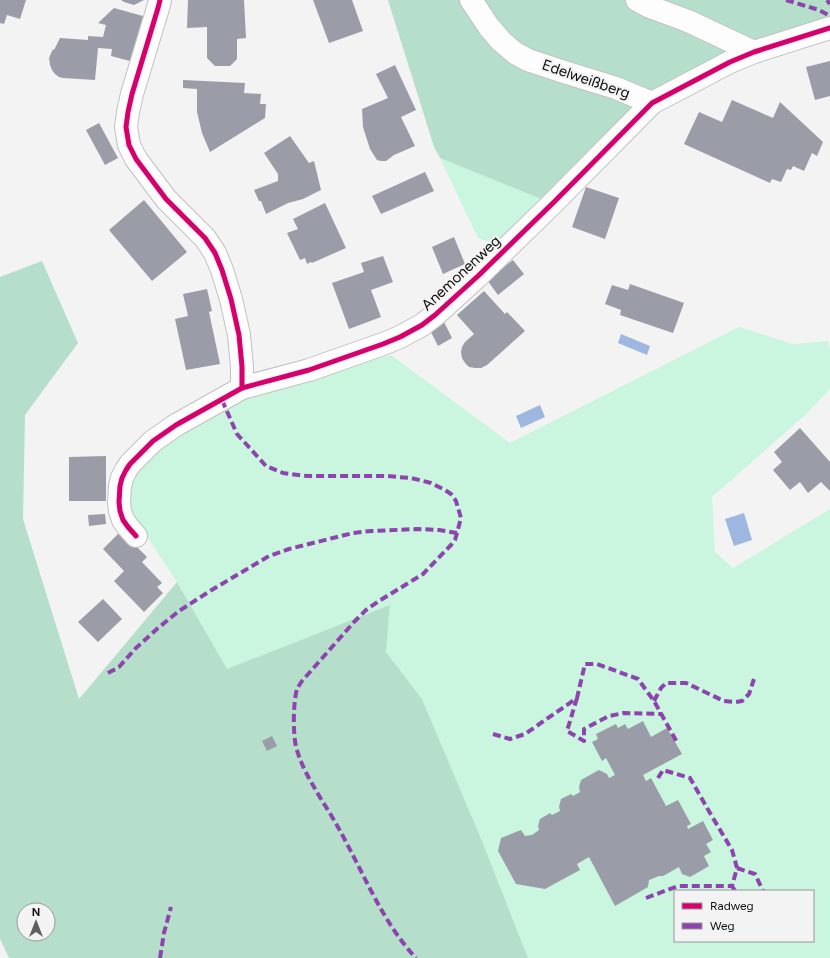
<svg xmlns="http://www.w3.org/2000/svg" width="830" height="958" viewBox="0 0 830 958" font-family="Figtree,sans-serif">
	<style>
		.green { fill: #caf5df; fill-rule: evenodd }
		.forest { fill: #b5dfcb; fill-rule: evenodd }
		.water { fill: #9eb7e0 }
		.building { fill: #9a9da8 }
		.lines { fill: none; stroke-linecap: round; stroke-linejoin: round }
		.minor-casing { stroke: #c1c1c1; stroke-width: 24 }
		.minor { stroke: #fdfdfd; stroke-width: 22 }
		.quiet { stroke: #8e44ad; stroke-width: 4; stroke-dasharray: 8 4; stroke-linecap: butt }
		.cycleway-casing { stroke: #f3f3f4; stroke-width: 8 }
		.cycleway { stroke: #d6006c; stroke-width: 5 }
		.labels { text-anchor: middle; stroke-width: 4; stroke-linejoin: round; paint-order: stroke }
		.street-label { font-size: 15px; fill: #0f0f10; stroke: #f3f3f4 }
	</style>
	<rect width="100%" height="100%" fill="#f3f3f4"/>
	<!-- green -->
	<g class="green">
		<path d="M440 158 546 201 501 240C492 242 487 242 478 238Z"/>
		<path d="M739 327 793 344 828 341 830 349V389L804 416 712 497 715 552 733 568 830 509V958H528L482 841 422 699 386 652 390 606 227 669 177 582 127 506 129 479 161 444 246 398 391 355 510 443ZM675 891H813V941H675Z"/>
	</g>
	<!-- forest -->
	<g class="forest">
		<path d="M388 0H830V20L719 55 672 80 546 201 440 158 434 147Z"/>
		<path d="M42 261 78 343 25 415 23 519 79 699 177 582 227 669 390 605 386 652 422 699 482 841 528 958H9L0 939V277ZM24 910H48V934H24Z"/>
	</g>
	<!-- water -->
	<g class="water">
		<path d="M621 334 650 346 647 355 618 343Z"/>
		<path d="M540 405 545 417 521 428 516 416Z"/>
		<path d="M744 513 752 540 734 546 725 519Z"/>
	</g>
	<!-- building -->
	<g class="building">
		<path d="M0 0H26L20 19 7 15 4 24 0 23Z"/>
		<path d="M121 0H144L134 5 124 2Z"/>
		<path d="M188 0H244L246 38 237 39V59L230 66H215L207 58V27L187 28Z"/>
		<path d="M313 0H352L363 31 329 43Z"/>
		<path d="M114 8 143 16 130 61 111 56 112 49 98 48 95 80 63 78 59 77 55 74 52 70 50 65 49 58 53 49 54 50 60 38 88 40V36L103 37 106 25 98 23Z"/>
		<path d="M830 61V96L815 100 806 67Z"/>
		<path d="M395 65 416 110 401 117 415 146 394 155 386 161H381L377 160 370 149 363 127 362 109 388 98 376 74Z"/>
		<path d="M183 80 245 83 244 93 261 94 260 104H266L265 118 210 152 202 133 197 112V89L183 88Z"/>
		<path d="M732 100 773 118 780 102 823 142 817 156 812 153 804 171 793 166 791 170 787 169 781 182 772 179 770 183 684 144 699 112 722 122Z"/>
		<path d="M99 123 118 158 105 165 86 130Z"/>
		<path d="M290 136 309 163 314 161 321 190 303 199 288 203 266 214 261 201H259L254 190 278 181V174L264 153Z"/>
		<path d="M425 172 434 191 381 214 372 196Z"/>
		<path d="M586 187 619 198 605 239 572 227Z"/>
		<path d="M144 200 187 252 152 281 109 230Z"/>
		<path d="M325 203 346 248 312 263 311 262 307 264 305 258 300 260 287 233 298 229 293 219Z"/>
		<path d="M454 237 465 264 443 274 432 247Z"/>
		<path d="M383 256 393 282 371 290 381 317 349 329 332 283 364 272 361 263Z"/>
		<path d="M513 260 524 274 498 295 487 280Z"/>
		<path d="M630 284 684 303 673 333 620 315 621 310 605 304 612 285 628 290Z"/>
		<path d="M207 289 212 311 209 312 220 364 186 370 175 319 188 316 183 294Z"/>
		<path d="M484 291 505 314 507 312 525 331 487 365 481 368H475L469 367 465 363 462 358 461 352 462 347 465 342 474 334 457 315Z"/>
		<path d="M444 322 452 338 438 346 430 330Z"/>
		<path d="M800 428 830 462V491L821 482 808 493 800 482 790 490 773 470 782 462 774 452Z"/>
		<path d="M106 456V501H69V457Z"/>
		<path d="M105 514 106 524 89 526 88 515Z"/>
		<path d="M121 531 147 557 142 562 162 583 157 587 163 593 144 612 114 581 124 571 103 549Z"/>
		<path d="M103 599 122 619 98 642 78 622Z"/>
		<path d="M643 721 651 737 667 728 682 754 643 775 646 781 651 778 666 806 678 800 691 824 687 826 688 829 703 821 713 840 706 844 711 852 704 856 709 866 690 877 682 874 679 867 663 876H659L649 880 648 887 615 906 589 857 577 864 580 870 545 889 516 884 498 851 501 838 521 830 525 836 532 835 539 830 538 826 540 819 550 813 552 815 560 811 559 807 561 799 571 794 573 796 580 792 579 787 581 780 599 770 607 774 609 778 615 775 606 758 602 761 592 742 598 739 596 734 616 724 618 728 625 724 628 729Z"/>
		<path d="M272 736 277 746 267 751 262 741Z"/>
	</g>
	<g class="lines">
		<defs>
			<g id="minor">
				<path d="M160 0 158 8 132 94 128 112 126 127 129 145 136 159 166 199 205 238 215 253 222 270 231 299 239 335 242 367V388"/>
				<path d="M471 0 489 27 501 41 515 53 528 60 561 71 616 88 652 103"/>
				<path d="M637 0 650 7 688 21 754 52"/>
				<path d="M136 536 128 527 123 520 120 511 119 502 120 486 122 478 126 470 130 464 153 441 176 425 242 388 309 370 383 344 400 337 422 325 435 315 478 276 554 202 652 103 730 62 754 52 830 28"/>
			</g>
		</defs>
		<!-- minor casing -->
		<use href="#minor" class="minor-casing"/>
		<!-- minor -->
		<use href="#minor" class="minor"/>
		<!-- quiet -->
		<g class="quiet">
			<path d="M786 0 819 10 830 16"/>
			<path d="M827 0 830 4"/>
			<path d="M222 400 237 434 266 466 283 473 307 476H387L398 477 411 478 431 483 445 490 451 494 456 501 461 518 457 533 455 540 451 545 423 574 379 601 366 610 354 622 302 681C300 684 298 687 297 689 293 703 293 733 296 747 302 768 310 780 321 799 330 813 339 828 347 844 368 883 385 925 416 958"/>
			<path d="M108 673 119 667 136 648 158 628 179 611 210 591 269 556 289 549 353 533 371 531 418 529 439 530 457 533"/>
			<path d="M577 698 567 731 584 741V729L609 716 624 713 661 714"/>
			<path d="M654 701 661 688 666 683H686L724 701 736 702 742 701 749 694 754 679"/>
			<path d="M493 734 510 739 525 734 577 698 585 664H597L638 679 654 701 678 744"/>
			<path d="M658 778 663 770 690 778 710 813 732 850 737 868 732 886 735 891"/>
			<path d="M737 868 755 874 763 891"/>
			<path d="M646 898 678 886H732"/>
			<path d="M160 958 164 933 171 907"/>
		</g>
		<defs>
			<g id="cycleway">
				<path d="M160 0 158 8 132 94 128 112 126 127 129 145 136 159 166 199 205 238 215 253 222 270 231 299 239 335 242 367V388"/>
				<path d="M136 536 128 527 123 520 120 511 119 502 120 486 122 478 126 470 130 464 153 441 176 425 242 388 309 370 383 344 400 337 422 325 435 315 478 276 554 202 652 103 730 62 754 52 830 28"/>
			</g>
		</defs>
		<!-- cycleway casing -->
		<use href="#cycleway" class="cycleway-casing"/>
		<!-- cycleway -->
		<use href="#cycleway" class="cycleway"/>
	</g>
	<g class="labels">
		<!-- street labels -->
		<g class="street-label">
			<text transform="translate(586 79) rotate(19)" y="5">Edelweißberg</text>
			<text transform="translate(461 273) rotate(-43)" y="5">Anemonenweg</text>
		</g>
	</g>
	<!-- legend -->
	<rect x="674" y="890" width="140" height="52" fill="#f3f3f4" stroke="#989899"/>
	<rect x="682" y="903" width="20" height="6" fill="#d6006c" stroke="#989899"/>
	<text x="710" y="910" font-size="12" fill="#0f0f10">Radweg</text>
	<rect x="682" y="923" width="20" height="6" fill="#8e44ad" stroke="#989899"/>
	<text x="710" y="930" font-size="12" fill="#0f0f10">Weg</text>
	<!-- north arrow -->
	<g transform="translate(36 922)"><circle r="19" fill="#f3f3f4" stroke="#989899"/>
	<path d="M0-3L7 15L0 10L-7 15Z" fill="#5f5f60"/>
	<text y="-6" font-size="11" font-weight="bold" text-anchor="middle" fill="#0f0f10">N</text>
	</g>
</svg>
